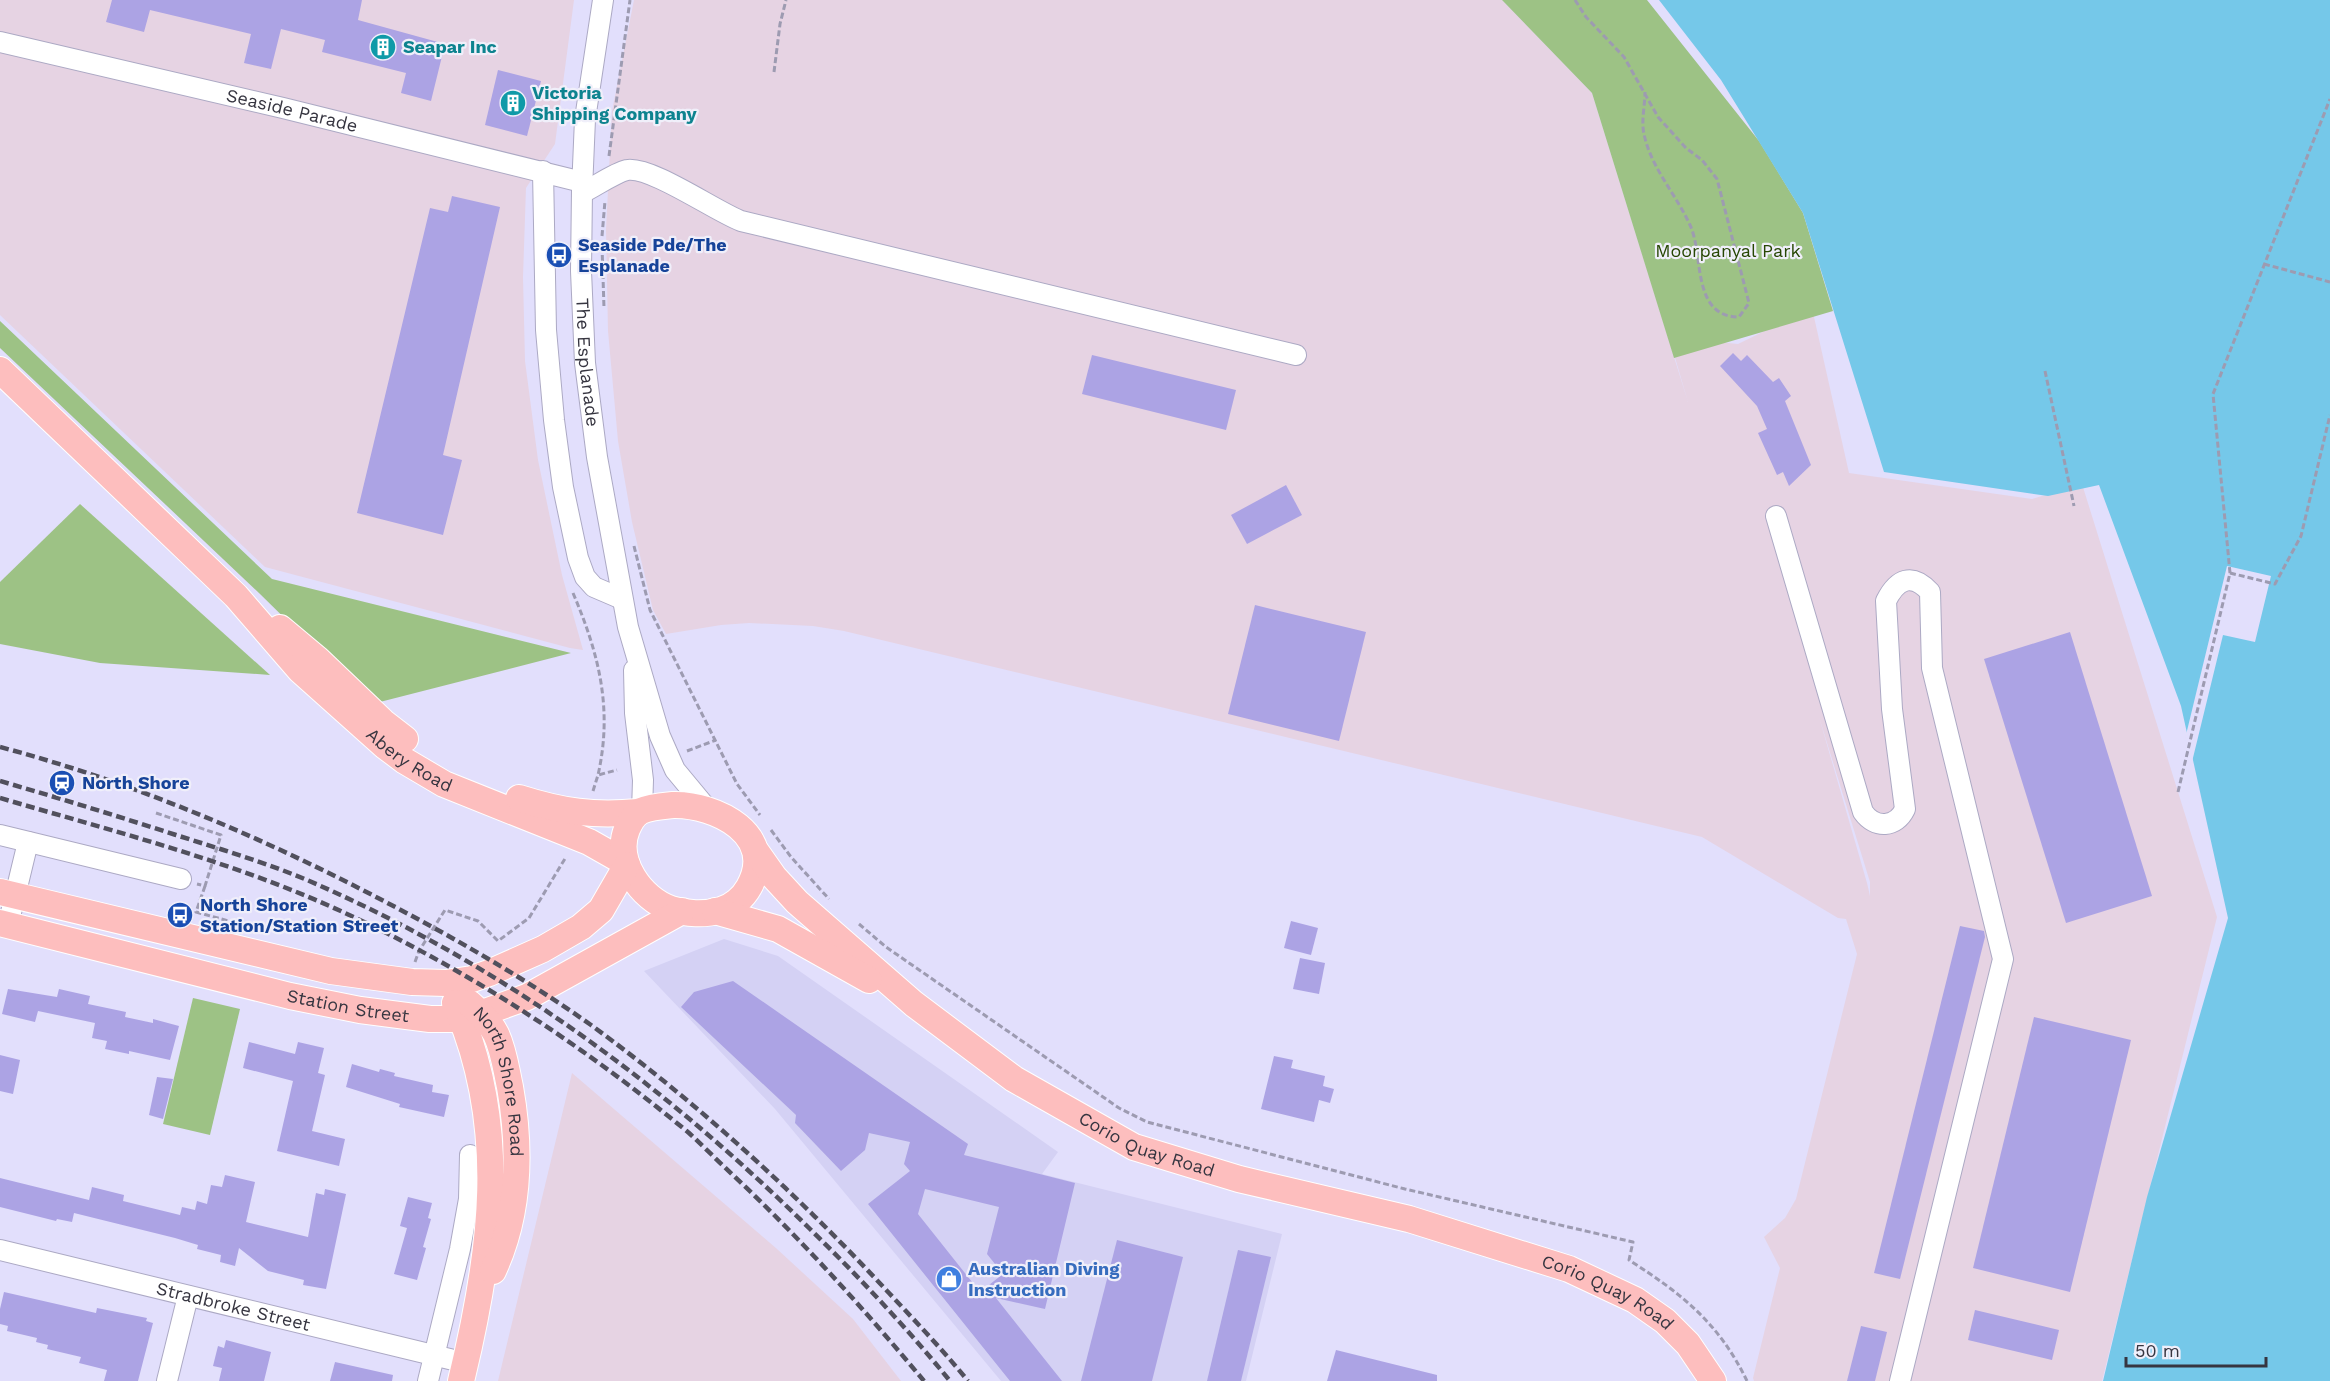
<svg xmlns="http://www.w3.org/2000/svg" width="2330" height="1381" viewBox="0 0 2330 1381" font-family="'Work Sans',sans-serif">
	<style>
		.built { fill: #d4d1f4 }
		.industrial { fill: #e6d3e3; fill-rule: evenodd }
		.green { fill: #9dc285 }
		.water { fill: #75c8e9 }
		.pier { fill: #e2dffc }
		.building { fill: #aca3e4; fill-rule: evenodd }
		.lines { fill: none; stroke-linecap: round; stroke-linejoin: round }
		.minor-casing { stroke: #aca9c4; stroke-width: 22 }
		.major-casing { stroke: #fff; stroke-width: 28 }
		.path { stroke: #9d9bb1; stroke-width: 3; stroke-dasharray: 6 3; stroke-linecap: butt }
		.minor { stroke: #fff; stroke-width: 20 }
		.major { stroke: #fdbebe; stroke-width: 26 }
		.rail { stroke: #51505d; stroke-width: 4.5; stroke-dasharray: 9 4.5; stroke-linecap: butt }
		.labels { text-anchor: middle; stroke-width: 4.5; stroke-linejoin: round; paint-order: stroke }
		.culture-label { font-size: 18px; font-weight: bold; fill: #0d838f; stroke: #f0effa; text-anchor: start }
		.street-label { font-size: 18px; fill: #363540; stroke: #f0effa }
		.transit-label { font-size: 18px; font-weight: bold; fill: #164399; stroke: #f0effa; text-anchor: start }
		.park-label { font-size: 18px; fill: #274703; stroke: #f0effa }
		.shop-label { font-size: 18px; font-weight: bold; fill: #366cbe; stroke: #f0effa; text-anchor: start }
	</style>
	<rect width="100%" height="100%" fill="#e2dffc"/>
	<!-- built -->
	<path class="built" d="M724 939 778 956 1058 1152 1042 1174 1282 1234 1246 1381H1001L775 1109 644 971Z"/>
	<!-- industrial -->
	<g class="industrial">
		<path d="M0 0H574L555 144 526 188 523 277 525 361 538 460 562 575 583 650 570 648 265 567 0 315Z"/>
		<path d="M634 0H1502L1592 93 1688 402 1669 337 1738 344 1812 308 1849 473 2032 499 2082 484 2217 917 2102 1381H1754L1753 1378 1780 1268 1764 1237 1785 1218 1796 1199 1857 954 1846 919 1838 918 1702 837 844 631 813 626 749 623 721 625 666 634 653 610 632 522 618 441 608 331 606 230 612 111ZM1819 717 1870 882V896L1867 883Z"/>
		<path d="M572 1073 777 1249 853 1319 901 1381H498Z"/>
	</g>
	<!-- green -->
	<g class="green">
		<path d="M1502 0H1647L1759 141 1803 213 1833 311 1674 358 1592 93Z"/>
		<path d="M0 321 272 579 571 653 372 704 259 593 0 348Z"/>
		<path d="M80 504 270 675 100 663 0 644V582Z"/>
		<path d="M193 998 240 1009 210 1135 163 1124Z"/>
	</g>
	<!-- water -->
	<path class="water" d="M1659 0H2330V1381H2103L2147 1197 2228 918 2181 706 2099 485 2048 496 1884 472 1803 213 1721 80Z"/>
	<!-- pier -->
	<path class="pier" d="M2227 566 2271 576 2255 642 2223 635 2191 766 2185 739Z"/>
	<!-- building -->
	<g class="building">
		<path d="M112 0H362L358 20 445 44 431 101 401 93 406 73 322 52 325 40 281 29 271 69 244 63 251 34 150 10 144 32 106 22Z"/>
		<path d="M498 70 541 81 527 136 485 125Z"/>
		<path d="M452 196 500 207 443 455 462 460 443 535 357 513 430 208 448 212Z"/>
		<path d="M1733 353 1741 361 1747 355 1773 382 1779 378 1791 396 1785 401 1811 465 1789 486 1783 472 1777 475 1758 433 1767 429 1757 406 1720 366Z"/>
		<path d="M1092 355 1236 390 1226 430 1082 394Z"/>
		<path d="M1286 485 1302 515 1247 544 1231 515Z"/>
		<path d="M1255 605 1366 632 1339 741 1228 714Z"/>
		<path d="M2070 632 2152 896 2066 923 1984 659Z"/>
		<path d="M1291 921 1318 928 1311 955 1284 948Z"/>
		<path d="M1960 926 1984 931 1985 937 1900 1279 1874 1273Z"/>
		<path d="M1300 958 1325 963 1319 994 1293 989Z"/>
		<path d="M733 981 968 1144 964 1155 1075 1183 1045 1309 996 1298 1062 1381H1010L868 1204 910 1171 904 1164 910 1142 869 1133 865 1150 841 1171 795 1123 796 1115 681 1007 694 992ZM925 1189 999 1207 987 1254 1003 1274 980 1292 918 1214Z"/>
		<path d="M8 989 57 997 59 989 90 996 88 1004 126 1012 125 1017 153 1023V1019L179 1026 170 1060 129 1051V1054L105 1049 107 1041 92 1038 95 1023 38 1011 35 1022 2 1014Z"/>
		<path d="M2034 1017 2131 1040 2070 1292 1973 1268Z"/>
		<path d="M249 1042 295 1054 298 1042 324 1048 318 1073 325 1075 312 1131 345 1139 339 1166 277 1151 293 1081 243 1068Z"/>
		<path d="M0 1055 20 1060 13 1094 0 1091Z"/>
		<path d="M1274 1056 1293 1060 1291 1068 1325 1076 1323 1086 1334 1089 1330 1103 1319 1100 1314 1122 1261 1109Z"/>
		<path d="M352 1064 379 1072 380 1069 395 1073 394 1076 433 1085 432 1092 449 1095 444 1117 399 1107 400 1104 346 1087Z"/>
		<path d="M157 1077 173 1079 163 1119 149 1115Z"/>
		<path d="M225 1175 255 1182 246 1222 308 1237 316 1193 324 1195 325 1189 346 1194 326 1289 303 1285 304 1280 268 1271 239 1248 235 1266 220 1262 221 1255 197 1249 198 1245 175 1238 74 1213 72 1222 57 1219 56 1221 0 1207V1178L89 1200 92 1187 124 1195 123 1201 180 1215 182 1207 195 1210 197 1201 207 1204 211 1185 222 1187Z"/>
		<path d="M408 1197 432 1203 428 1218 431 1219 423 1247 426 1248 417 1280 394 1274 407 1228 400 1226Z"/>
		<path d="M1117 1240 1183 1257 1152 1381H1081Z"/>
		<path d="M1238 1250 1271 1257 1241 1381H1207Z"/>
		<path d="M4 1292 96 1313 97 1308 147 1318 146 1321 153 1323 138 1381H104L107 1370 79 1363 81 1357 47 1349 48 1345 36 1342 37 1338 7 1331 8 1326 0 1324V1309Z"/>
		<path d="M1975 1310 2059 1330 2052 1360 1968 1340Z"/>
		<path d="M1861 1326 1887 1332 1875 1381H1847Z"/>
		<path d="M226 1340 271 1352 264 1381H219L222 1368 213 1366 218 1346 224 1348Z"/>
		<path d="M1336 1350 1437 1375V1381H1327Z"/>
		<path d="M335 1362 393 1375 392 1381H330Z"/>
	</g>
	<g class="lines">
		<defs>
			<g id="minor">
				<path id="s1" d="M603 0 585 119 582 190 581 271 585 363 597 457 628 627 660 736 675 770 709 811"/>
				<path id="s2" d="M0 42 283 108 582 182"/>
				<path d="M543 171 546 330 554 420 563 487 578 558 585 577 594 587 622 599"/>
				<path d="M582 193C595 187 614 173 627 170 651 166 715 211 741 221L1296 355"/>
				<path d="M1776 516 1863 812C1875 829 1896 828 1905 809L1892 709 1886 601C1897 579 1912 572 1930 592L1932 668 2003 959 1900 1381"/>
				<path d="M634 670 635 713 643 780 642 811"/>
				<path d="M0 835 181 879"/>
				<path d="M8 925 28 842"/>
				<path id="s3" d="M0 1250 466 1363"/>
				<path d="M167 1381 188 1296"/>
				<path d="M428 1381 460 1249 469 1199 470 1155"/>
			</g>
			<g id="major">
				<path id="s4" d="M0 370 236 596 300 670 385 746 405 761 444 784 589 842 626 863"/>
				<path d="M280 628 317 659 383 722 405 739"/>
				<path d="M519 798C563 812 593 816 639 812"/>
				<path d="M673 805C716 804 778 835 749 887 743 898 732 907 721 910 705 915 686 914 671 909 641 899 614 860 627 829 630 822 635 814 641 811 650 807 663 806 673 805Z"/>
				<path id="s5" d="M755 850 774 877 797 902 914 1004 1014 1079 1134 1147 1239 1179 1409 1219 1569 1269 1635 1300 1665 1321 1688 1344 1713 1381"/>
				<path d="M0 892 331 971 412 982 446 983 472 979 489 973 543 949 581 927 601 910 627 865"/>
				<path d="M715 911 778 929 869 980"/>
				<path id="s6" d="M0 923 290 996 360 1010 430 1019H451L474 1016 527 997 682 911"/>
				<path d="M455 1003C510 1126 492 1254 461 1381"/>
				<path id="s7" d="M469 1003C479 1012 490 1022 496 1034 504 1051 506 1069 510 1087 521 1149 520 1213 493 1271"/>
			</g>
		</defs>
		<!-- minor casing -->
		<use href="#minor" class="minor-casing"/>
		<!-- major casing -->
		<use href="#major" class="major-casing"/>
		<!-- path -->
		<g class="path">
			<path d="M1575 0 1586 17 1624 57 1658 117 1686 148 1702 160 1717 179 1749 303 1739 317C1691 317 1704 254 1690 225 1676 194 1651 168 1644 134 1641 122 1645 105 1645 92"/>
			<path d="M774 72 780 24 786 0"/>
			<path d="M609 156 630 0"/>
			<path d="M602 236 605 201"/>
			<path d="M602 246 604 308"/>
			<path d="M2264 264 2330 282"/>
			<path d="M2045 371 2074 506"/>
			<path d="M634 546 650 610 737 784 760 815"/>
			<path d="M2230 573 2275 584 2301 536 2330 415"/>
			<path d="M573 593C599 654 613 709 598 775"/>
			<path d="M687 751 716 740"/>
			<path d="M593 791 598 775 617 770"/>
			<path d="M2178 792 2230 573 2213 394 2330 99"/>
			<path d="M156 813 221 835 205 886 197 884"/>
			<path d="M771 830 791 857 829 899"/>
			<path d="M205 886 196 912 265 931"/>
			<path d="M859 924 886 947 1119 1108 1147 1122 1405 1189 1633 1242 1629 1260C1682 1294 1719 1323 1747 1381"/>
			<path d="M415 962 419 951 445 910 478 921 498 941 529 918 566 857"/>
		</g>
		<!-- minor -->
		<use href="#minor" class="minor"/>
		<!-- major -->
		<use href="#major" class="major"/>
		<!-- rail -->
		<g class="rail">
			<path d="M0 747C132 782 257 835 378 898 451 936 523 977 591 1025 699 1104 798 1195 889 1293 916 1322 943 1350 968 1381"/>
			<path d="M0 781C59 798 117 816 176 835 220 849 264 862 307 880 499 963 661 1082 810 1229 859 1277 907 1328 950 1381"/>
			<path d="M0 798C116 832 235 862 345 913 470 971 584 1046 689 1133 704 1147 719 1162 734 1176 802 1240 864 1309 924 1381"/>
		</g>
	</g>
	<!-- icons -->
	<defs>
		<symbol id="building-disc" viewBox="-11 -11 22 22"><circle r="9.5" fill="#0f9aa8" stroke="#f0effa"/><path d="M-4-6H4V6H1V3H-1V6H-4ZM-2.5-4.3h1.7v1.8h-1.7ZM.8-4.3h1.7v1.8H.8ZM-2.5-1h1.7V.8h-1.7ZM.8-1h1.7V.8H.8Z" fill="#fff"/></symbol>
		<symbol id="bus-disc" viewBox="-11 -11 22 22"><circle r="9.5" fill="#1a4fb4" stroke="#f0effa"/><path d="M-5-6H5V4H4V6H2V4H-2V6H-4V4H-5ZM-3.5-4V0h7V-4ZM-3.5 1.2v1.5H-2V1.2ZM2 1.2v1.5H3.5V1.2Z" fill="#fff"/></symbol>
		<symbol id="station-disc" viewBox="-11 -11 22 22"><circle r="9.5" fill="#1a4fb4" stroke="#f0effa"/><path d="M-3-6H3Q5-6 5-4V2Q5 4 3 4L4.5 6H3L1.5 4h-3L-3 6H-4.5L-3 4Q-5 4-5 2V-4Q-5-6-3-6ZM-3.5-4v3h7v-3ZM-3.5 1v1.5H-2V1ZM2 1v1.5H3.5V1Z" fill="#fff"/></symbol>
		<symbol id="shop-disc" viewBox="-11 -11 22 22"><circle r="9.5" fill="#3f7fe0" stroke="#f0effa"/><path d="M-5-2.5h2.3a2.7 3.5 0 0 1 5.4 0H5L5.5 6h-11ZM-1.5-2.5h3a1.5 2.3 0 0 0-3 0Z" fill="#fff"/></symbol>
	</defs>
	<g fill-rule="evenodd">
		<use href="#building-disc" x="368" y="32" width="30" height="30"/>
		<use href="#building-disc" x="498" y="88" width="30" height="30"/>
		<use href="#bus-disc" x="544" y="240" width="30" height="30"/>
		<use href="#station-disc" x="47" y="768" width="30" height="30"/>
		<use href="#bus-disc" x="165" y="900" width="30" height="30"/>
		<use href="#shop-disc" x="934" y="1264" width="30" height="30"/>
	</g>
	<g class="labels">
		<!-- culture labels -->
		<g class="culture-label">
			<text x="403" y="53">Seapar Inc</text>
			<text x="532" y="99">Victoria<tspan x="532" dy="21">Shipping Company</tspan></text>
		</g>
		<!-- street labels -->
		<g class="street-label">
			<text dy="6" stroke="none"><textPath href="#s2" startOffset="300">Seaside Parade</textPath></text>
			<text dy="6" stroke="none"><textPath href="#s1" startOffset="364">The Esplanade</textPath></text>
			<text dy="6" stroke="none"><textPath href="#s4" startOffset="567">Abery Road</textPath></text>
			<text dy="6" stroke="none"><textPath href="#s6" startOffset="358">Station Street</textPath></text>
			<text dy="6" stroke="none"><textPath href="#s7" startOffset="88">North Shore Road</textPath></text>
			<text dy="6" stroke="none"><textPath href="#s5" startOffset="496">Corio Quay Road</textPath></text>
			<text dy="6" stroke="none"><textPath href="#s5" startOffset="982">Corio Quay Road</textPath></text>
			<text dy="6" stroke="none"><textPath href="#s3" startOffset="240">Stradbroke Street</textPath></text>
		</g>
		<!-- transit labels -->
		<g class="transit-label">
			<text x="578" y="251">Seaside Pde/The<tspan x="578" dy="21">Esplanade</tspan></text>
			<text x="82" y="789">North Shore</text>
			<text x="200" y="911">North Shore<tspan x="200" dy="21">Station/Station Street</tspan></text>
		</g>
		<!-- park labels -->
		<g class="park-label">
			<text x="1728" y="257">Moorpanyal Park</text>
		</g>
		<!-- shop labels -->
		<g class="shop-label">
			<text x="968" y="1275">Australian Diving<tspan x="968" dy="21">Instruction</tspan></text>
		</g>
	</g>
	<!-- scale -->
	<path d="M2126 1357v9h140v-9" fill="none" stroke="#363540" stroke-width="3"/>
	<text x="2135" y="1357" font-size="18" fill="#363540" stroke="#f0effa" stroke-width="4.5" paint-order="stroke">50 m</text>
</svg>
